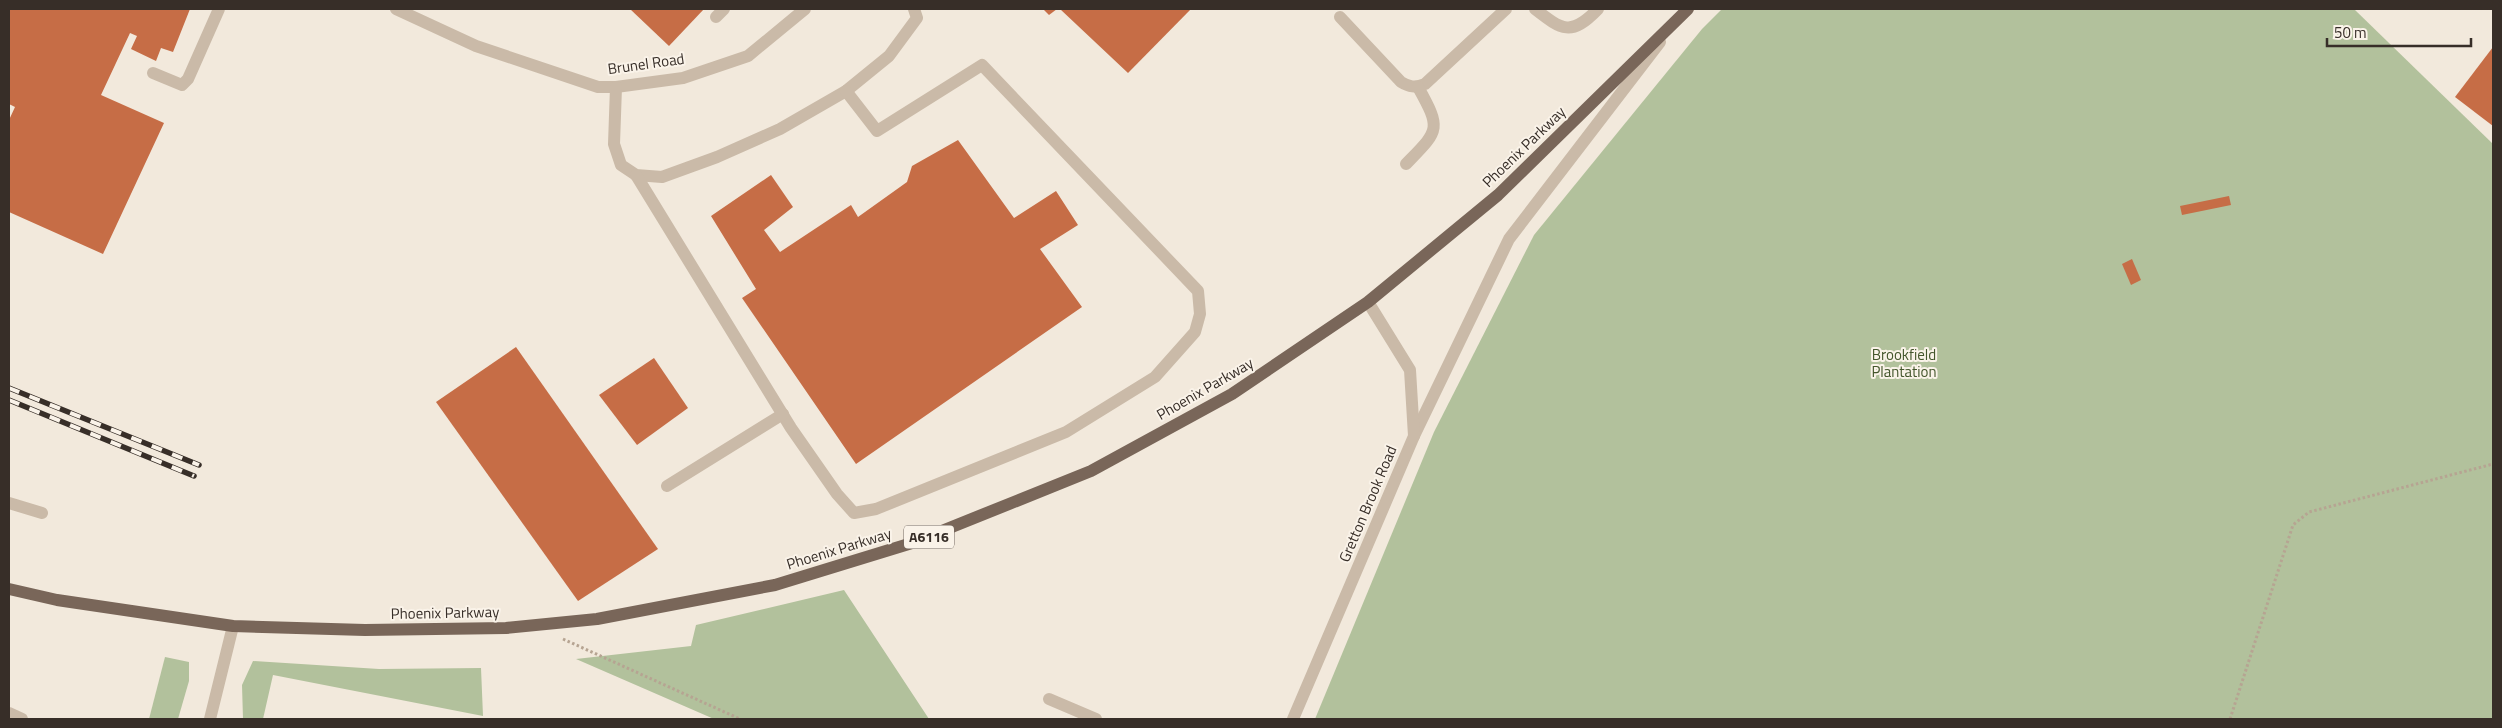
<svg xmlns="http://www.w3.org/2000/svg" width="2502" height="728" viewBox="0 0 2502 728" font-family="'Titillium Web',sans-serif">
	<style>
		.green { fill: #b2c19c }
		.building { fill: #c66d46 }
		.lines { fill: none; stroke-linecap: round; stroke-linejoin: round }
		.path { stroke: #b6a492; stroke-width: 3; stroke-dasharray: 2.5 2.5; stroke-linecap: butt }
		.minor { stroke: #cabaa8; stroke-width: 12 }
		.major { stroke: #796659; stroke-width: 12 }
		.rail-casing { stroke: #372e28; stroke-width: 5.5 }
		.rail { stroke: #faf3e9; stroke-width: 4; stroke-dasharray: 11; stroke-linecap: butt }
		.labels { text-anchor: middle; stroke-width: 4; stroke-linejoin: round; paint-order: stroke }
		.shield { fill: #faf3e9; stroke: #726962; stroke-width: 1 }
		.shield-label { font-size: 14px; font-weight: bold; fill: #372e28 }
		.street-label { font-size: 15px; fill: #372e28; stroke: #faf3e9 }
		.park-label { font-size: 15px; fill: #44562c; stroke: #faf3e9 }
	</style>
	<rect width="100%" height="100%" fill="#f2e9dc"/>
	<!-- green -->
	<g class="green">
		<path d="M1722 9H2354L2493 144V719H1315L1434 432 1534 235 1702 29Z"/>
		<path d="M844 590 929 719H714L576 659 691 646 696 625Z"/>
		<path d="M165 657 189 662V681L178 719H149Z"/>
		<path d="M253 661 379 669 481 668 483 716 273 675 263 719H243L242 685Z"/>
	</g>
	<!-- building -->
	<g class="building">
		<path d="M9 9H190L173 52 161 48 156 61 131 49 137 36 130 33 101 95 164 123 103 254 9 212V120L15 107 9 104Z"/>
		<path d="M630 9H704L669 46Z"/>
		<path d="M1043 9H1057L1049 15Z"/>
		<path d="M1060 9H1191L1128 73Z"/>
		<path d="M2493 47V126L2455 97Z"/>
		<path d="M958 140 1014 218 1056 191 1078 225 1040 249 1082 307 856 464 742 298 756 289 711 216 771 175 793 207 764 230 780 252 851 205 858 217 907 182 912 166Z"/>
		<path d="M2229 196 2231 205 2182 215 2180 206Z"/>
		<path d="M2132 259 2141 280 2131 285 2122 264Z"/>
		<path d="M516 347 658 549 578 601 436 402Z"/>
		<path d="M654 358 688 408 637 445 599 395Z"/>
	</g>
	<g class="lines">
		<!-- path -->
		<g class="path">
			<path d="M563 639 740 719"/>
			<path d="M2230 719 2293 525 2309 512 2493 464"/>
		</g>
		<!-- minor -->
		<g class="minor">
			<path d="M396 9 476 46 598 87H616L683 78 748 56 805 9"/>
			<path d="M1535 9C1562 30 1571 37 1598 9"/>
			<path d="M716 17 724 9"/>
			<path d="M1340 17 1401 82C1409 87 1415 88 1425 84L1506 9"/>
			<path d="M153 73 182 85 188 79 219 9"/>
			<path d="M616 87 614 144 621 165 636 175 662 177 717 157 780 129 846 91 889 56 917 18 914 9"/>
			<path d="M1406 164C1439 130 1442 130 1418 87"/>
			<path d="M636 175 791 428 837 494 854 513 876 509 1066 432 1155 377 1195 332 1200 314 1198 291 982 65 877 131 846 91"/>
			<path d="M1414 436 1509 239 1660 42"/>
			<path d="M667 486 783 414"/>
			<path d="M9 503 42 513"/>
			<path d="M1049 699 1096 719"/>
			<path d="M9 713 22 719"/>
			<path d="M210 719 233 626"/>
			<path d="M1293 719 1414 436 1410 370 1368 302"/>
		</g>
		<!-- major -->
		<path class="major" d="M9 589 57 600 233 626 365 630 506 628 597 619 775 585 912 543 1091 471 1232 394 1368 302 1498 195 1688 9"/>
		<defs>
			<g id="rail">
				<path d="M9 388 199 465"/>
				<path d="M9 400 194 476"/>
			</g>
		</defs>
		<!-- rail casing -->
		<use href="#rail" class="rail-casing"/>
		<!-- rail -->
		<use href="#rail" class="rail"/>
	</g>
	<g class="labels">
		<!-- shield labels -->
		<rect class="shield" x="904" y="525.5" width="50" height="23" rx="4"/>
		<g class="shield-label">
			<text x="929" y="542">A6116</text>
		</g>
		<!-- street labels -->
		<g class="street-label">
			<text transform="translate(646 64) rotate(-8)" y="5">Brunel Road</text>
			<text transform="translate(1524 147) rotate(-44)" y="5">Phoenix Parkway</text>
			<text transform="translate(1205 389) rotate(-30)" y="5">Phoenix Parkway</text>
			<text transform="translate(1368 504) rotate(-67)" y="5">Gretton Brook Road</text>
			<text transform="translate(839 549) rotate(-17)" y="5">Phoenix Parkway</text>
			<text transform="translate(445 613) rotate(-1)" y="5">Phoenix Parkway</text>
		</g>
		<!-- park labels -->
		<g class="park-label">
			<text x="1904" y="360">Brookfield<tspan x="1904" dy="17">Plantation</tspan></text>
		</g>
	</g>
	<!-- border -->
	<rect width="2502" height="728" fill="none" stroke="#372e28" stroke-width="20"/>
	<!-- scale -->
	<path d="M2327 38v8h144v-8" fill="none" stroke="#372e28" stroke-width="2.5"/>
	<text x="2334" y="38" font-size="15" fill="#372e28" stroke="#faf3e9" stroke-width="4" paint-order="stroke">50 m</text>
</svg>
